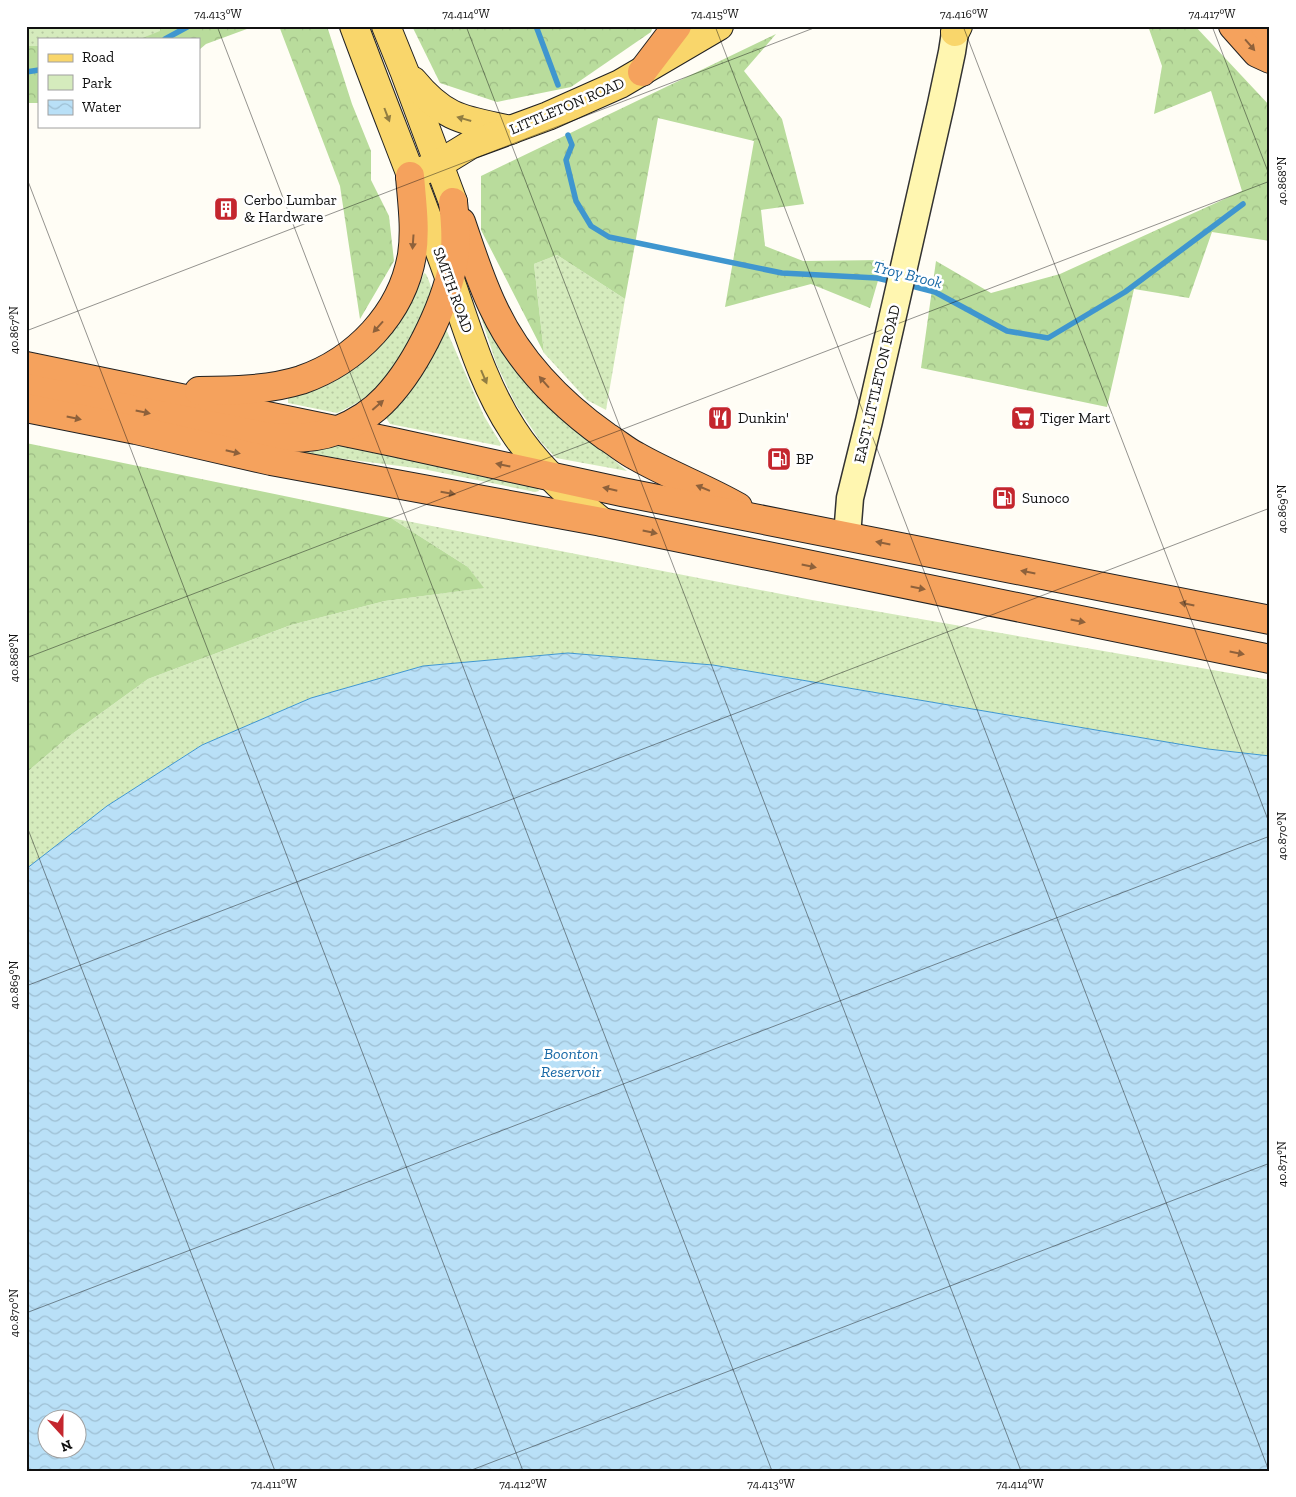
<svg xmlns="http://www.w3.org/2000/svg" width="1296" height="1497" viewBox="0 0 1296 1497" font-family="'Zilla Slab',serif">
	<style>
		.green { fill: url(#green-dots) }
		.forest { fill: url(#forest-crowns) }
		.water { fill: url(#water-waves); stroke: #3f96cf; fill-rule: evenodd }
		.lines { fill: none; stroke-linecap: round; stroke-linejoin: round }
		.stream { stroke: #3f96cf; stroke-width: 5.5 }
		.secondary-casing { stroke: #333; stroke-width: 29 }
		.primary-casing { stroke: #222; stroke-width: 30 }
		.highway-casing { stroke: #222; stroke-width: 30 }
		.secondary { stroke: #fff6b0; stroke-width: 26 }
		.primary { stroke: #f9d66b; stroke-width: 28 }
		.highway { stroke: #f5a25d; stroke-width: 28 }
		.oneway { fill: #8e613b }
		.oneway2 { fill: #917d42 }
		.ticks { fill: none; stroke: #111; stroke-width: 1; stroke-opacity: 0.45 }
		.labels { text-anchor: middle; stroke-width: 5; stroke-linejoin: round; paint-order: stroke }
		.street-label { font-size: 15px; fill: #111; stroke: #fff }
		.poi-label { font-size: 15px; fill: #111; stroke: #fff; text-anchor: start }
		.water-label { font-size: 16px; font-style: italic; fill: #1768a6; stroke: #fff }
		.neatline { fill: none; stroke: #111; stroke-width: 2 }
		.ticks-label { font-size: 12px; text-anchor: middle; fill: #111 }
	</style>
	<defs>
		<pattern id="green-dots" width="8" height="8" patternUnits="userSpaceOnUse" patternTransform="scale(1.25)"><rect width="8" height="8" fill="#d5ebbd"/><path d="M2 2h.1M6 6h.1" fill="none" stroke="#b6c8a1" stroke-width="1.8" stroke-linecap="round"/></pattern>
		<pattern id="forest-crowns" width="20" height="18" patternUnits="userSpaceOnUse" patternTransform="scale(1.25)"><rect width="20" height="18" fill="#b9dc9c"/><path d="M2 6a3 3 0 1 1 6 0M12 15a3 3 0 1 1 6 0" fill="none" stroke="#9ebc85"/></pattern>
		<pattern id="water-waves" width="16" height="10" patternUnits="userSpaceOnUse" patternTransform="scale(1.25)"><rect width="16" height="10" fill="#b9e0f7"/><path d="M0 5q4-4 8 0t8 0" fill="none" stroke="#9ebfd3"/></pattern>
	</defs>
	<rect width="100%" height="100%" fill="#fffdf5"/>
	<!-- green -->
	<g class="green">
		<path d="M26 26H193L191 39H39V84H26Z"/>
		<path d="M557 255 625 299 606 410 587 400 544 353 534 264Z"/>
		<path d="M424 273 426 274C428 279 432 286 431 292 428 320 389 379 367 396 358 403 347 408 337 413L288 403V398C300 394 313 391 325 386 372 364 407 322 424 273Z"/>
		<path d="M481 310 498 344 528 386 554 410 627 471 556 458 540 441 515 403 496 363 479 311Z"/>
		<path d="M445 329H446L484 416 501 444 500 446 390 424 386 418 418 378Z"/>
		<path d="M345 443 531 482 538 489 539 491 535 492 423 469 290 452H311Z"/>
		<path d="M391 518 812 600 1270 680V756L1208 749 713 665 568 653 423 666 311 698 202 745 107 806 26 869V773L68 737 148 679 291 625 385 601 483 588 468 567Z"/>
	</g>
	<!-- forest -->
	<g class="forest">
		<path d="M160 26H255L206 44 199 50V39H140L160 31Z"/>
		<path d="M279 26H327L352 104 371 151V180L389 216 394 261 360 319 340 186Z"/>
		<path d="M412 26H653L651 32 571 87 497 102 440 83Z"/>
		<path d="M1148 26H1195L1270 106V241L1212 232 1189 298 1134 289 1107 407 921 368 936 261 991 293 1060 274 1242 191 1211 91 1154 114 1162 66Z"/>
		<path d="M776 34 744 71 782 119 804 204 761 210 765 246 803 261 884 260 870 308 811 284 725 307 754 141 658 118 625 299 557 255 534 264 544 353 481 230V176Z"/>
		<rect x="26" y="46" width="13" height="57"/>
		<path d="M26 443 391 518 468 567 484 588 385 601 291 625 148 679 68 737 26 773Z"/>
	</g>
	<!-- water -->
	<path class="water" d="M568 653 713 665 1208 749 1270 756V1471H26V869L107 806 202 745 311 698 423 666ZM48 1420H78V1450H48Z"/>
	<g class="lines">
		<!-- stream -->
		<g class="stream">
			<path d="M536 26 558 85"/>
			<path d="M165 39 189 26"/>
			<path d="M26 72 39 70"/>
			<path d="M568 135 572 145 566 160 576 201 591 226 609 237 782 273 877 278 894 282"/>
			<path d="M908 285 935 292 1007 331 1048 338 1125 292 1243 204"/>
		</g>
		<defs>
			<path id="secondary" d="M847 536 850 498 869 421 941 104 952 52 956 26"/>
			<g id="primary">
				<path d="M354 26C385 110 419 193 449 277 468 330 482 383 513 430 536 466 569 496 602 522"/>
				<path d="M386 26 405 73 453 202"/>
				<path d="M955 32 958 26"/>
				<path d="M413 81C445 120 465 120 511 130"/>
				<path d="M410 176 439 164 470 145 548 116 620 84 719 26"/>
			</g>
			<g id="highway">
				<path d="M1233 26 1257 53 1270 59"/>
				<path d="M1265 26 1270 32"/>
				<path d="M642 72 677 26"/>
				<path d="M461 222C471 251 480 280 493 307 518 361 559 403 607 437 617 443 626 451 636 456 669 475 705 488 738 507"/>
				<path d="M26 366 393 442 622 492 1270 620"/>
				<path d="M26 388 268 437C291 439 314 439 336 431 354 424 373 412 386 398 418 364 450 297 455 251 456 235 455 219 453 202"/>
				<path d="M199 391C232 391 269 390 301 380 356 361 402 314 412 255 416 229 412 202 410 176"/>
				<path d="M26 408 136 430 271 461 602 522 1270 659"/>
			</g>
		</defs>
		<!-- secondary casing -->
		<use href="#secondary" class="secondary-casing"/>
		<!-- primary casing -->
		<use href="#primary" class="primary-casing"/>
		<!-- highway casing -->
		<use href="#highway" class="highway-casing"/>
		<!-- secondary -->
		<use href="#secondary" class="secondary"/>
		<!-- primary -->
		<use href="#primary" class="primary"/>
		<!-- highway -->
		<use href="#highway" class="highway"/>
	</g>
	<!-- one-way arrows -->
	<defs><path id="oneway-solid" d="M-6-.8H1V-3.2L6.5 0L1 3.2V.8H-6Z" transform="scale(1.25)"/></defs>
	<g class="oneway">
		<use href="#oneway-solid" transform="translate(1250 45) rotate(49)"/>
		<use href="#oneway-solid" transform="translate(413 242) rotate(94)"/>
		<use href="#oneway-solid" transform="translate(378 327) rotate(132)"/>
		<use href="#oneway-solid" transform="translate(544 382) rotate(-131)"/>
		<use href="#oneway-solid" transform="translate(378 405) rotate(-41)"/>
		<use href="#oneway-solid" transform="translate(143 412) rotate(12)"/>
		<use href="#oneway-solid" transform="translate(74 418) rotate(12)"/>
		<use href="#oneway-solid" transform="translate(233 452) rotate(13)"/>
		<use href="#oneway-solid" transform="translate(503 465) rotate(-168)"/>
		<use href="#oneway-solid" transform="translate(703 488) rotate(-158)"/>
		<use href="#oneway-solid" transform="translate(610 489) rotate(-167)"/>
		<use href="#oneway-solid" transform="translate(448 493) rotate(10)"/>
		<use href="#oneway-solid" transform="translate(650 532) rotate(12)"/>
		<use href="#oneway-solid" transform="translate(883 543) rotate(-169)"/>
		<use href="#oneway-solid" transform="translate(809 566) rotate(12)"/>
		<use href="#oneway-solid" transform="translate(1028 572) rotate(-169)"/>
		<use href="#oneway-solid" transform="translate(918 588) rotate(11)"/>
		<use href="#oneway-solid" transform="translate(1187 604) rotate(-169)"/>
		<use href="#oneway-solid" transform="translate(1078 621) rotate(11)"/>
		<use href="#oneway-solid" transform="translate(1237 653) rotate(11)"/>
	</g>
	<g class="oneway2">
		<use href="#oneway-solid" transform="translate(387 115) rotate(69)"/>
		<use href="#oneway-solid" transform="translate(464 119) rotate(-164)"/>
		<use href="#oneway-solid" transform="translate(484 377) rotate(67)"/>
	</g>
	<!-- ticks -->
	<path class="ticks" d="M217 26 772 1471M466 26 1021 1471M715 26 1269 1471M963 26 1270 825M1212 26 1270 177M26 176 523 1471M26 331 819 26M26 658 1270 181M26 824 275 1471M26 986 1270 508M26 1313 1270 836M469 1471 1270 1163"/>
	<!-- icons -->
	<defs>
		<symbol id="building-square" viewBox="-11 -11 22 22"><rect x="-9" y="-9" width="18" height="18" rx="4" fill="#c4262e" stroke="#fff"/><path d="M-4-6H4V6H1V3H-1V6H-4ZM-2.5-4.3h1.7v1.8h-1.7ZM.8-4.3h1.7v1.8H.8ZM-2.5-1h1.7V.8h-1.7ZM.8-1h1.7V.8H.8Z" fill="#fff"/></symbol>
		<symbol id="restaurant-square" viewBox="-11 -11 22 22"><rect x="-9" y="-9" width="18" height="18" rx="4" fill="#c4262e" stroke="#fff"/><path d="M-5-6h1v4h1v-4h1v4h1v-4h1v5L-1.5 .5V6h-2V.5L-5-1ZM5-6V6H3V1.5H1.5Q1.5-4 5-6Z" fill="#fff"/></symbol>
		<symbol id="supermarket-square" viewBox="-11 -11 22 22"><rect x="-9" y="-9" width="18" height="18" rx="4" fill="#c4262e" stroke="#fff"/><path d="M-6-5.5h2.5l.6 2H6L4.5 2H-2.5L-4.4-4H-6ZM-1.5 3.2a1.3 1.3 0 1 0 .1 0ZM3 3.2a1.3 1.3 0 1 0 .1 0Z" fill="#fff"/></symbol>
		<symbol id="fuel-square" viewBox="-11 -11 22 22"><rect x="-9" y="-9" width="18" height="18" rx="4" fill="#c4262e" stroke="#fff"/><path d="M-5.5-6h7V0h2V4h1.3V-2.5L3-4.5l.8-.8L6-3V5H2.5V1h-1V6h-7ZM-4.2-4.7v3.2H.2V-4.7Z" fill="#fff"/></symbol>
	</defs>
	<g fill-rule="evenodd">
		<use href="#building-square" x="212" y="195" width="28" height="28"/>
		<use href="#restaurant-square" x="706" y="404" width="28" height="28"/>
		<use href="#supermarket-square" x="1009" y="404" width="28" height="28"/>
		<use href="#fuel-square" x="765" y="445" width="28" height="28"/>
		<use href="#fuel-square" x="990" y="484" width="28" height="28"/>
	</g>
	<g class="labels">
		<!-- street labels -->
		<g class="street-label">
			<text transform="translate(567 106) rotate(-23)" y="5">LITTLETON ROAD</text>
			<text transform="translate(453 290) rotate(70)" y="5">SMITH ROAD</text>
			<text transform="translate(877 384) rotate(-77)" y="5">EAST LITTLETON ROAD</text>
		</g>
		<!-- poi labels -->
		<g class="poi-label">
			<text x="244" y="205">Cerbo Lumbar<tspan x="244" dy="17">&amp; Hardware</tspan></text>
			<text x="738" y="423">Dunkin'</text>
			<text x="1040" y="423">Tiger Mart</text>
			<text x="796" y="464">BP</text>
			<text x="1022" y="503">Sunoco</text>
		</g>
		<!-- water labels -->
		<g class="water-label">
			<text transform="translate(908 274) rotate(14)" y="6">Troy Brook</text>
			<text x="571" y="1059">Boonton<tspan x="571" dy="18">Reservoir</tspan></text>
		</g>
	</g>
	<!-- border -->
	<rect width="1296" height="1497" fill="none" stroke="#ffffff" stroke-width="55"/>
	<!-- legend -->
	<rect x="38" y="38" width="162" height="90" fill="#ffffff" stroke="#a0a0a0"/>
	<rect x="48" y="54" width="25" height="8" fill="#f9d66b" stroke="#a0a0a0"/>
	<text x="82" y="62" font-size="15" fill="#111111">Road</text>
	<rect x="48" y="75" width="25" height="15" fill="#d5ebbd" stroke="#a0a0a0"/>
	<text x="82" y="88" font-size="15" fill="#111111">Park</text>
	<rect x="48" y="100" width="25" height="15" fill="url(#water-waves)" stroke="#a0a0a0"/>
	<text x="82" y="112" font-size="15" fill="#111111">Water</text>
	<!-- north arrow -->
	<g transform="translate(62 1434) rotate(159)"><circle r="24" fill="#ffffff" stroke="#a0a0a0"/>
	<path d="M0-4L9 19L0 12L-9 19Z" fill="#c4262e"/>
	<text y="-8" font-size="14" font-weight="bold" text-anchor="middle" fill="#111111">N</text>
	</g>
	<rect x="28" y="28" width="1240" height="1442" class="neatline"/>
	<g class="ticks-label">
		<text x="218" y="18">74.413°W</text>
		<text x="466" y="18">74.414°W</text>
		<text x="715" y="18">74.415°W</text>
		<text x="964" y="18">74.416°W</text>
		<text x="1212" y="18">74.417°W</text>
		<text transform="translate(1282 181) rotate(-90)" y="4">40.868°N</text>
		<text transform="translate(14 330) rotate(-90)" y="4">40.867°N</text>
		<text transform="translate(1282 509) rotate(-90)" y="4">40.869°N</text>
		<text transform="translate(14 658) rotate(-90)" y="4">40.868°N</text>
		<text transform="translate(1282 836) rotate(-90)" y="4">40.870°N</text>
		<text transform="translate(14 985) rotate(-90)" y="4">40.869°N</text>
		<text transform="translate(1282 1164) rotate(-90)" y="4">40.871°N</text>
		<text transform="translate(14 1313) rotate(-90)" y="4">40.870°N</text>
		<text x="274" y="1488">74.411°W</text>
		<text x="523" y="1488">74.412°W</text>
		<text x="771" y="1488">74.413°W</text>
		<text x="1020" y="1488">74.414°W</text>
	</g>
</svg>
